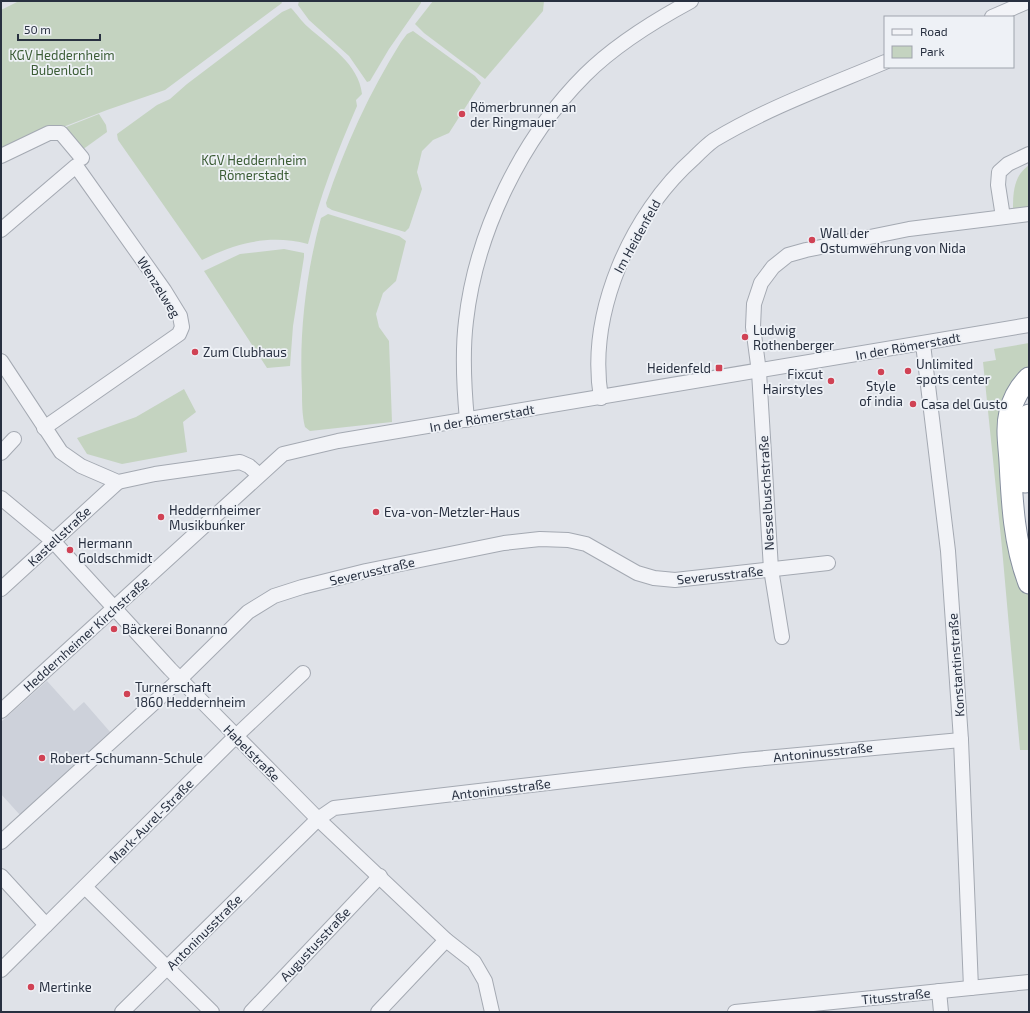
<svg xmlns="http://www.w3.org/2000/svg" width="1030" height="1013" viewBox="0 0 1030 1013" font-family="'Exo 2',sans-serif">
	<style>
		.built { fill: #cdd1da }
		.green { fill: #c4d3c0 }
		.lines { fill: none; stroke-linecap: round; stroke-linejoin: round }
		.minor-casing { stroke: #a4a9b2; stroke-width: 16 }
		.highway-casing { stroke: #868f9f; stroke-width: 23 }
		.minor { stroke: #f2f3f7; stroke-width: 14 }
		.highway { stroke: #fff; stroke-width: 21 }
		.poi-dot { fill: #d04254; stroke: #eef1f6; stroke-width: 1.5 }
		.labels { text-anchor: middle; stroke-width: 3.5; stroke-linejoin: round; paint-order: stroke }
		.park-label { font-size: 13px; fill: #3b5c35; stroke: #eef1f6 }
		.poi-label { font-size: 13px; fill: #283040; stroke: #eef1f6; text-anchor: start }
		.street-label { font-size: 13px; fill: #283040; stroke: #eef1f6 }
	</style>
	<rect width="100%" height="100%" fill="#dfe2e8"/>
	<!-- built -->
	<path class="built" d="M47 681 74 711 84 702 111 733 20 815 1 794V722Z"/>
	<!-- green -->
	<g class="green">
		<path d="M19 1H281L282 3 165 90 107 110 1 151V10Z"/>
		<path d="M299 1H421V3L389 49 370 81 367 82 349 56 309 20 298 5Z"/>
		<path d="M433 1H544L543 11 485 79 424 33 415 24Z"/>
		<path d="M291 8C297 14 301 21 308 27 328 45 359 64 362 94L356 100 357 106C337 152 320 196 308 244 269 234 236 243 202 260L118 140 117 134 157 105 170 99 187 84 282 12Z"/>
		<path d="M413 31 475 76 481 83 449 133 433 140 422 151 417 172 422 189 409 228 405 232 332 210 327 207 326 203C345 146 369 93 401 42L407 34Z"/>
		<path d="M99 114 106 125 107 132 82 150 61 129Z"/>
		<path d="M1029 165V207L1013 209C1013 191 1014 176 1029 165Z"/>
		<path d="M328 214 399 236 406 241 396 281 383 293 376 314 379 327 389 341 392 422 310 431 305 427C302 415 302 402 302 390 299 333 306 273 321 218Z"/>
		<path d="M284 249 304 253V257L293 326 290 366 267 368 204 271 240 254Z"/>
		<path d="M1029 343V372L1005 402 1022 581 1029 596V750H1020L1002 548 983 362 996 360 994 349Z"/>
		<path d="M184 389 196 412 183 422 187 452 122 464 87 454 77 438 136 417Z"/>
	</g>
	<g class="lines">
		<defs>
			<g id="minor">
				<path d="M992 17 1029 1"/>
				<path d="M1 156 49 133H61L82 158"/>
				<path d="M1003 217 998 185 999 172 1008 164 1029 154"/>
				<path d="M1 230 76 166 164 290 180 316 182 327 179 334 44 428"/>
				<path d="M923 344 948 551 961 740 971 988"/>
				<path d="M1 361 61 452 81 466 118 482 155 474 240 462 249 466 259 475"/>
				<path d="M601 398C587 313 631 214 694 158 700 152 707 145 714 140 767 108 828 86 885 62"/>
				<path d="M467 420C464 388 462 353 466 321 476 232 522 138 585 75 615 45 654 21 691 1"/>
				<path d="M1 453 14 439"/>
				<path d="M1 498 53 541 170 669 318 819 446 940 474 962 485 981 492 1012"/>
				<path d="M1 589 118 482"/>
				<path d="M782 637 771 569 759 372 753 327 754 304 761 283 773 267 788 255 806 250 909 229 1029 214"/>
				<path d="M1 711 283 454 338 441 1029 325"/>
				<path d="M1 842 180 679 248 612 274 596 302 587 366 571 504 543 540 539 568 540 586 544 637 573 654 578 675 580 828 563"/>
				<path d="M1 876 46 925"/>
				<path d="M85 887 212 1012"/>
				<path d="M1 970 235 737 303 673"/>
				<path d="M939 991 941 1012"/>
				<path d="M122 1012 318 819 334 808 744 760 961 740"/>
				<path d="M251 1012 380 876"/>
				<path d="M378 1012 446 940"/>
				<path d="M735 1012 1029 982"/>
			</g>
			<g id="highway">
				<path d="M1029 378C1020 387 1013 399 1010 412 1006 428 1009 445 1010 461 1012 502 1014 544 1029 583"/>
				<path d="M1025 482 1024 437 1029 415"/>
			</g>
		</defs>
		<!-- minor casing -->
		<use href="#minor" class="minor-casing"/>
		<!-- highway casing -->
		<use href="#highway" class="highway-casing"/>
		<!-- minor -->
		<use href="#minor" class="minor"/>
		<!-- highway -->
		<use href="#highway" class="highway"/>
	</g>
	<!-- markers -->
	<g class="poi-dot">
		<circle cx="462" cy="114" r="4"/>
		<circle cx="812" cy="240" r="4"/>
		<circle cx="745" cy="337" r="4"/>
		<circle cx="195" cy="352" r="4"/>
		<rect x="715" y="364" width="8" height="8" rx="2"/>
		<circle cx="908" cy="371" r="4"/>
		<circle cx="881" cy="372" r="4"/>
		<circle cx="831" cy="381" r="4"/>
		<circle cx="913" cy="404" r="4"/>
		<circle cx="376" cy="512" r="4"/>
		<circle cx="161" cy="517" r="4"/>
		<circle cx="70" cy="550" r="4"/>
		<circle cx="114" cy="629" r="4"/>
		<circle cx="127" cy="694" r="4"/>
		<circle cx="42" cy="758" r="4"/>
		<circle cx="31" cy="987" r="4"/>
	</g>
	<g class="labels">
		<!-- park labels -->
		<g class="park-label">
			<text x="62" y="60">KGV Heddernheim<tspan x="62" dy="15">Bubenloch</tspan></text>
			<text x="254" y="165">KGV Heddernheim<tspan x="254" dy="15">Römerstadt</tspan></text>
		</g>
		<!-- poi labels -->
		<g class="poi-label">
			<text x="470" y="112">Römerbrunnen an<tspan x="470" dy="15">der Ringmauer</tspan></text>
			<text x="820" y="238">Wall der<tspan x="820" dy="15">Ostumwehrung von Nida</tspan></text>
			<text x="753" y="335">Ludwig<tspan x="753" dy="15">Rothenberger</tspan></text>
			<text x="203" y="357">Zum Clubhaus</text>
			<text x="916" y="369">Unlimited<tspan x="916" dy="15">spots center</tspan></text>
			<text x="711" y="373" text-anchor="end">Heidenfeld</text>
			<text x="823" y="379" text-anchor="end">Fixcut<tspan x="823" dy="15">Hairstyles</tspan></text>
			<text x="881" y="391" text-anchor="middle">Style<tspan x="881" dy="15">of india</tspan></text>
			<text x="921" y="409">Casa del Gusto</text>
			<text x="169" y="515">Heddernheimer<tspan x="169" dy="15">Musikbunker</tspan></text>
			<text x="384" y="517">Eva-von-Metzler-Haus</text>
			<text x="78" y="548">Hermann<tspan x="78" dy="15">Goldschmidt</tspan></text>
			<text x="122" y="634">Bäckerei Bonanno</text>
			<text x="135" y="692">Turnerschaft<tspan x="135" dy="15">1860 Heddernheim</tspan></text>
			<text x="50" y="763">Robert-Schumann-Schule</text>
			<text x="39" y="992">Mertinke</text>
		</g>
		<!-- street labels -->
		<g class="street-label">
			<text transform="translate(637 236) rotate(-61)" y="5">Im Heidenfeld</text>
			<text transform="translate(159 287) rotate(58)" y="5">Wenzelweg</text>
			<text transform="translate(908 346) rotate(-10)" y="5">In der Römerstadt</text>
			<text transform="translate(482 418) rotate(-10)" y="5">In der Römerstadt</text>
			<text transform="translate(766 493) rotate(-93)" y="5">Nesselbuschstraße</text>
			<text transform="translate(59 536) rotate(-43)" y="5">Kastellstraße</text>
			<text transform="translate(372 571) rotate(-13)" y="5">Severusstraße</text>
			<text transform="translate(720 575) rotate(-6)" y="5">Severusstraße</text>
			<text transform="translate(86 634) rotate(-42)" y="5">Heddernheimer Kirchstraße</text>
			<text transform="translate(956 665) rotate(-94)" y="5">Konstantinstraße</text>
			<text transform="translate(823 752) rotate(-6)" y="5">Antoninusstraße</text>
			<text transform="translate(252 753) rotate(45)" y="5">Habelstraße</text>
			<text transform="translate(501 789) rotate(-7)" y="5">Antoninusstraße</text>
			<text transform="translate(151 821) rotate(-45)" y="5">Mark-Aurel-Straße</text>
			<text transform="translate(204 932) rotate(-45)" y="5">Antoninusstraße</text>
			<text transform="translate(315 944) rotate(-47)" y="5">Augustusstraße</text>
			<text transform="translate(896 996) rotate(-6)" y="5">Titusstraße</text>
		</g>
	</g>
	<!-- border -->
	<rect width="1030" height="1013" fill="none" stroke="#283040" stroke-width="4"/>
	<!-- legend -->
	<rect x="884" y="16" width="130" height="52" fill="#eef1f6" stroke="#9fa4ad"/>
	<rect x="892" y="29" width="20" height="6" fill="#f2f3f7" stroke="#9fa4ad"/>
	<text x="920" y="36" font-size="12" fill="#283040">Road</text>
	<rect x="892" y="46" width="20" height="12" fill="#c4d3c0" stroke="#9fa4ad"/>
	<text x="920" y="56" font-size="12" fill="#283040">Park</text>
	<!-- scale -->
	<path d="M18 34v6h82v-6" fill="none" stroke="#283040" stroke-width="2"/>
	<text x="24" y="34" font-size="12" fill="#283040" stroke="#eef1f6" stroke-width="3" paint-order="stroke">50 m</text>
</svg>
